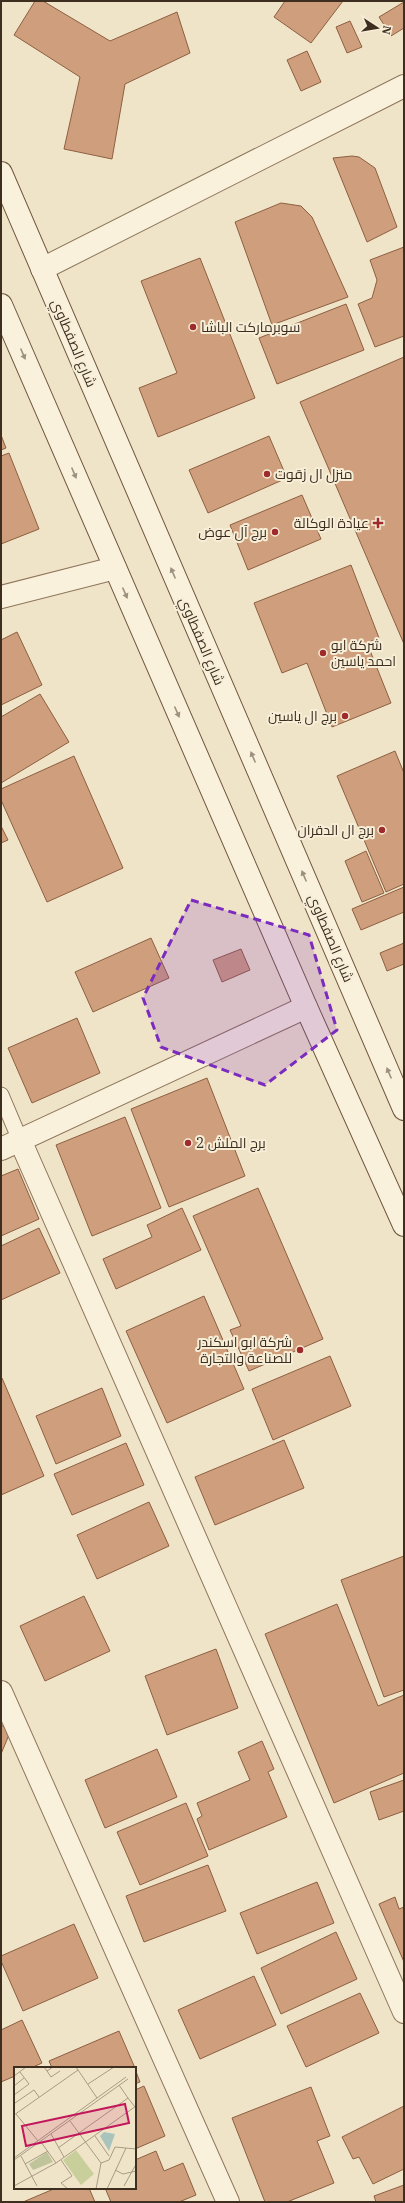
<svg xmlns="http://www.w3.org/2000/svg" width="405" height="2203" viewBox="0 0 405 2203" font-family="'IBM Plex Serif',Cairo,serif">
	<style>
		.building { fill: #cf9f7d; stroke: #8d5f41 }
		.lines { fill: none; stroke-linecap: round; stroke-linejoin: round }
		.lane-casing { stroke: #8d765c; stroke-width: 17 }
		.street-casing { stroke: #8d765c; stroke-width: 24 }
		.secondary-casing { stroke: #6f573f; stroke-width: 24 }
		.lane { stroke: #faf1dc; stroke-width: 15 }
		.street { stroke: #faf1dc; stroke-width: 22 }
		.secondary { stroke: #faf1dc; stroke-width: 22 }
		.oneway { fill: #9c907e }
		.marked { fill: #7b2cbf; fill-opacity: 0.2; stroke: #7b2cbf; stroke-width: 3; stroke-dasharray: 8 5; stroke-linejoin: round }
		.poi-dot { fill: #9e2a2b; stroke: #f7eed8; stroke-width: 1.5 }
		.labels { text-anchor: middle; stroke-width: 4; stroke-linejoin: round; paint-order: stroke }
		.poi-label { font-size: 14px; fill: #3d2e20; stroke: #f7eed8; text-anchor: end }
		.street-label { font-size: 14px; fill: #3d2e20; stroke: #f7eed8 }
		.inset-road { fill: none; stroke: #a89b85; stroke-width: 1 }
		.view { fill: #c2185b; fill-opacity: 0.15; stroke: #c2185b; stroke-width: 2 }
		.inset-edge { fill: none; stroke: #3d2e20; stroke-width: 2 }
	</style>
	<rect width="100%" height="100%" fill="#f0e4c8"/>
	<!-- building -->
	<g class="building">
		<path d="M35 1H43L110 41 177 12 190 53 125 84 112 159 64 149 80 77 14 35Z"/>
		<path d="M285 1H343L311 43 274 17Z"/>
		<path d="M404 2V28L391 36 379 17Z"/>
		<path d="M350 21 362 47 347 53 336 27Z"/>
		<path d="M307 51 321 82 301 91 287 60Z"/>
		<path d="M352 156 359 157 375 168 397 227 367 242 333 158Z"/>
		<path d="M281 203 301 206 312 217 348 297 272 325 235 222Z"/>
		<path d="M404 247V336L375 347 358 304 372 298 377 280 370 260Z"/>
		<path d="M200 258 255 398 158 437 139 388 177 373 141 281Z"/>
		<path d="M346 304 364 350 277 384 259 338Z"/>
		<path d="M404 357V644L300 402Z"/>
		<path d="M1 435 6 448 1 450Z"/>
		<path d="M269 436 287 478 208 513 189 470Z"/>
		<path d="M9 453 39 529 1 544V456Z"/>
		<path d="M302 495 321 539 248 570 230 525Z"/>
		<path d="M351 565 379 638 367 643 391 703 332 727 307 663 282 673 254 603Z"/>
		<path d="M17 632 42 685 1 705V640Z"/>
		<path d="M40 694 69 742 1 783V717Z"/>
		<path d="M395 751 404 773V884L386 892 337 776Z"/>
		<path d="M74 756 123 868 47 902 1 800V789Z"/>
		<path d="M1 826 8 840 1 843Z"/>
		<path d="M366 851 384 893 362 902 345 861Z"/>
		<path d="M404 887V912L361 930 352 909Z"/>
		<path d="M151 938 169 978 93 1012 75 972Z"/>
		<path d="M404 943V964L387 971 380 953Z"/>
		<path d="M241 949 250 970 222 982 213 960Z"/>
		<path d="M77 1018 100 1073 32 1103 8 1048Z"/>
		<path d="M207 1078 245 1176 169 1207 131 1109Z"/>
		<path d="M125 1117 161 1208 92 1236 56 1145Z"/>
		<path d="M18 1169 39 1219 1 1236V1176Z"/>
		<path d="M258 1188 323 1339 249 1371 230 1330 241 1326 193 1216Z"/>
		<path d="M182 1208 201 1250 116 1289 103 1259 152 1237 147 1225Z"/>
		<path d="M39 1228 60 1273 1 1300V1246Z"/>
		<path d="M204 1296 244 1389 167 1423 126 1331Z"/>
		<path d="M330 1356 351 1406 273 1440 252 1389Z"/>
		<path d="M2 1378 44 1476 1 1495V1379Z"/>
		<path d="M102 1388 121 1436 56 1464 36 1416Z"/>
		<path d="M284 1440 304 1488 215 1525 195 1477Z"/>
		<path d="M126 1443 144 1485 72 1515 54 1474Z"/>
		<path d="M149 1502 169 1546 97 1579 77 1535Z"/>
		<path d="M404 1556V1690L384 1697 341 1580Z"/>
		<path d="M84 1596 110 1651 45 1681 20 1626Z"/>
		<path d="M337 1604 378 1706 404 1695V1773L334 1803 265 1634Z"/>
		<path d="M216 1649 238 1708 167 1735 145 1676Z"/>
		<path d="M1 1725 11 1730 1 1754Z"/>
		<path d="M262 1741 274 1769 268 1772 287 1817 209 1850 197 1819 202 1816 197 1803 250 1780 238 1752Z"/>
		<path d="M157 1749 177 1797 105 1828 85 1780Z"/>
		<path d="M404 1780V1811L379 1820 370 1792Z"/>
		<path d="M186 1803 208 1856 140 1885 117 1832Z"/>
		<path d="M208 1865 226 1911 144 1942 126 1896Z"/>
		<path d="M317 1882 334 1923 257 1954 240 1913Z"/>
		<path d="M395 1897 399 1909 404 1907V1962L379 1904Z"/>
		<path d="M74 1924 98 1978 23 2011 1 1961V1956Z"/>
		<path d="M336 1932 357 1979 281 2014 261 1968Z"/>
		<path d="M254 1976 276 2025 200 2059 178 2010Z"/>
		<path d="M360 1993 379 2033 306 2067 287 2026Z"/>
		<path d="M22 2020 42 2063 31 2068H15V2076L1 2082V2030Z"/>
		<path d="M119 2031 135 2068H52L49 2061Z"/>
		<path d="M135 2069 140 2082 135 2084Z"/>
		<path d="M144 2086 165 2136 135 2149V2090Z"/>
		<path d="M311 2087 330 2136 317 2141 334 2183 287 2202H265L232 2118Z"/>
		<path d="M404 2106V2169L373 2184 359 2157 353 2159 342 2137Z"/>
		<path d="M156 2151 164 2171 183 2163 196 2195 179 2202H111L105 2188H135V2160Z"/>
		<path d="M404 2185V2202H376L374 2196Z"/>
		<path d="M56 2188H89L95 2202H23Z"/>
	</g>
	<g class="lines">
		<defs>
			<path id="lane" d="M1 1095 20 1140"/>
			<g id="street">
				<path d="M42 269 404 86"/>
				<path d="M1 597 115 568"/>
				<path d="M20 1140 404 2012"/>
				<path d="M1 1149 306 1007"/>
				<path d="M1 1692 228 2202"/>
			</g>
			<g id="secondary">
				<path d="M1 173 404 1109"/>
				<path d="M1 305 306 1007 404 1225"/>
			</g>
		</defs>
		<!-- lane casing -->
		<use href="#lane" class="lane-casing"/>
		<!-- street casing -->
		<use href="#street" class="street-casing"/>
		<!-- secondary casing -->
		<use href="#secondary" class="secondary-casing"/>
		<!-- lane -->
		<use href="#lane" class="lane"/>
		<!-- street -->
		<use href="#street" class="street"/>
		<!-- secondary -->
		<use href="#secondary" class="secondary"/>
	</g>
	<!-- one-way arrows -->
	<defs><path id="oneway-solid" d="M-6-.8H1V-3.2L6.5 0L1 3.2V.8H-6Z"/></defs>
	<g class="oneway">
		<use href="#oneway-solid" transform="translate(23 354) rotate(67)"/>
		<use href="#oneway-solid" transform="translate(74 473) rotate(67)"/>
		<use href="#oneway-solid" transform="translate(173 573) rotate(-113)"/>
		<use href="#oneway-solid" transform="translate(125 593) rotate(66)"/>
		<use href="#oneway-solid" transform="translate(177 712) rotate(66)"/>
		<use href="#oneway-solid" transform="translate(253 757) rotate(-113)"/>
		<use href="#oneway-solid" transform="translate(304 876) rotate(-113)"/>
		<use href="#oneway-solid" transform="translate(389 1073) rotate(-113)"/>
	</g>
	<!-- marked area -->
	<path class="marked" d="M191 900 309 935 337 1030 265 1085 161 1047 143 998Z"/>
	<!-- markers -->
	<g class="poi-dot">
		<circle cx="193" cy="327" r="4"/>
		<circle cx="267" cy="474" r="4"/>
		<path d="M376 517h4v4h4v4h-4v4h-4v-4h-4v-4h4z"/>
		<circle cx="275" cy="532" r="4"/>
		<circle cx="323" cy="653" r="4"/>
		<circle cx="345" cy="716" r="4"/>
		<circle cx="382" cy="830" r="4"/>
		<circle cx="188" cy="1143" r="4"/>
		<circle cx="300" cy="1350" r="4"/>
	</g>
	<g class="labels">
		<!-- poi labels -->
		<g class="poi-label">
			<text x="201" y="332" text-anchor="start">سوبرماركت الباشا</text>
			<text x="275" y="479" text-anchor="start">منزل ال زقوت</text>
			<text x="369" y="528">عيادة الوكالة</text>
			<text x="267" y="537">برج آل عوض</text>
			<text x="331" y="650" text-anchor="start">شركة ابو<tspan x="331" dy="16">احمد ياسين</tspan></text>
			<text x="337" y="721">برج ال ياسين</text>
			<text x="374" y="835">برج ال الدقران</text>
			<text x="196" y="1148" text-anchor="start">برج الملش 2</text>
			<text x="292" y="1347">شركة ابو اسكندر<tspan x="292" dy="16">للصناعة والتجارة</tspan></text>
		</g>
		<!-- street labels -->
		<g class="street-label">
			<text transform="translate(74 343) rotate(67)" y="5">شارع الصفطاوي</text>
			<text transform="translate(202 641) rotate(67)" y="5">شارع الصفطاوي</text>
			<text transform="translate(331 938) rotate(67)" y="5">شارع الصفطاوي</text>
		</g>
	</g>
	<!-- overview -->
	<g transform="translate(14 2067)">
		<rect width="122" height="122" fill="#f0e4c8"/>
		<path d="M62 83 80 107 67 118 49 93Z" fill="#c9cf9b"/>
		<path d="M33 85 39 95 19 103 15 97Z" fill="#bfc49a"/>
		<path d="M90 65 101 67 95 84 86 69Z" fill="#a9c4bc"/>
		<path class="inset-road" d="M30 0 33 4 39 0M62 0 83 31M33 4 37 10 46 4M0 9 12 0M74 17 100 0M105 18 114 31M0 19 10 11M0 28 15 17 6 5M1 36 20 23 25 30M2 47 24 74M0 48 64 3M56 54 87 96 95 93 101 80 122 82M37 67 50 90M81 69 95 89M27 75 42 96 122 39M44 81 114 31 121 40M7 89 23 119M0 91 112 10M0 93 114 12M47 93 58 109 47 116 54 122M11 97 34 84M101 103 109 107 122 104M0 119 42 96M110 119 121 99M82 122 87 96M93 122 112 81"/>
		<path class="view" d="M111 37 115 56 12 79 8 59Z"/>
		<rect width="122" height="122" class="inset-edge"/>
	</g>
	<!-- border -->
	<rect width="405" height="2203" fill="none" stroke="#3d2e20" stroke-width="4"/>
	<!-- north arrow -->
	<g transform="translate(377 28) rotate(102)" stroke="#f7eed8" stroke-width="3" paint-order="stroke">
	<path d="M0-3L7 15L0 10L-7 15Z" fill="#3d2e20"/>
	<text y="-6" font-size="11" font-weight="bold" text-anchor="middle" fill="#3d2e20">N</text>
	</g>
</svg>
